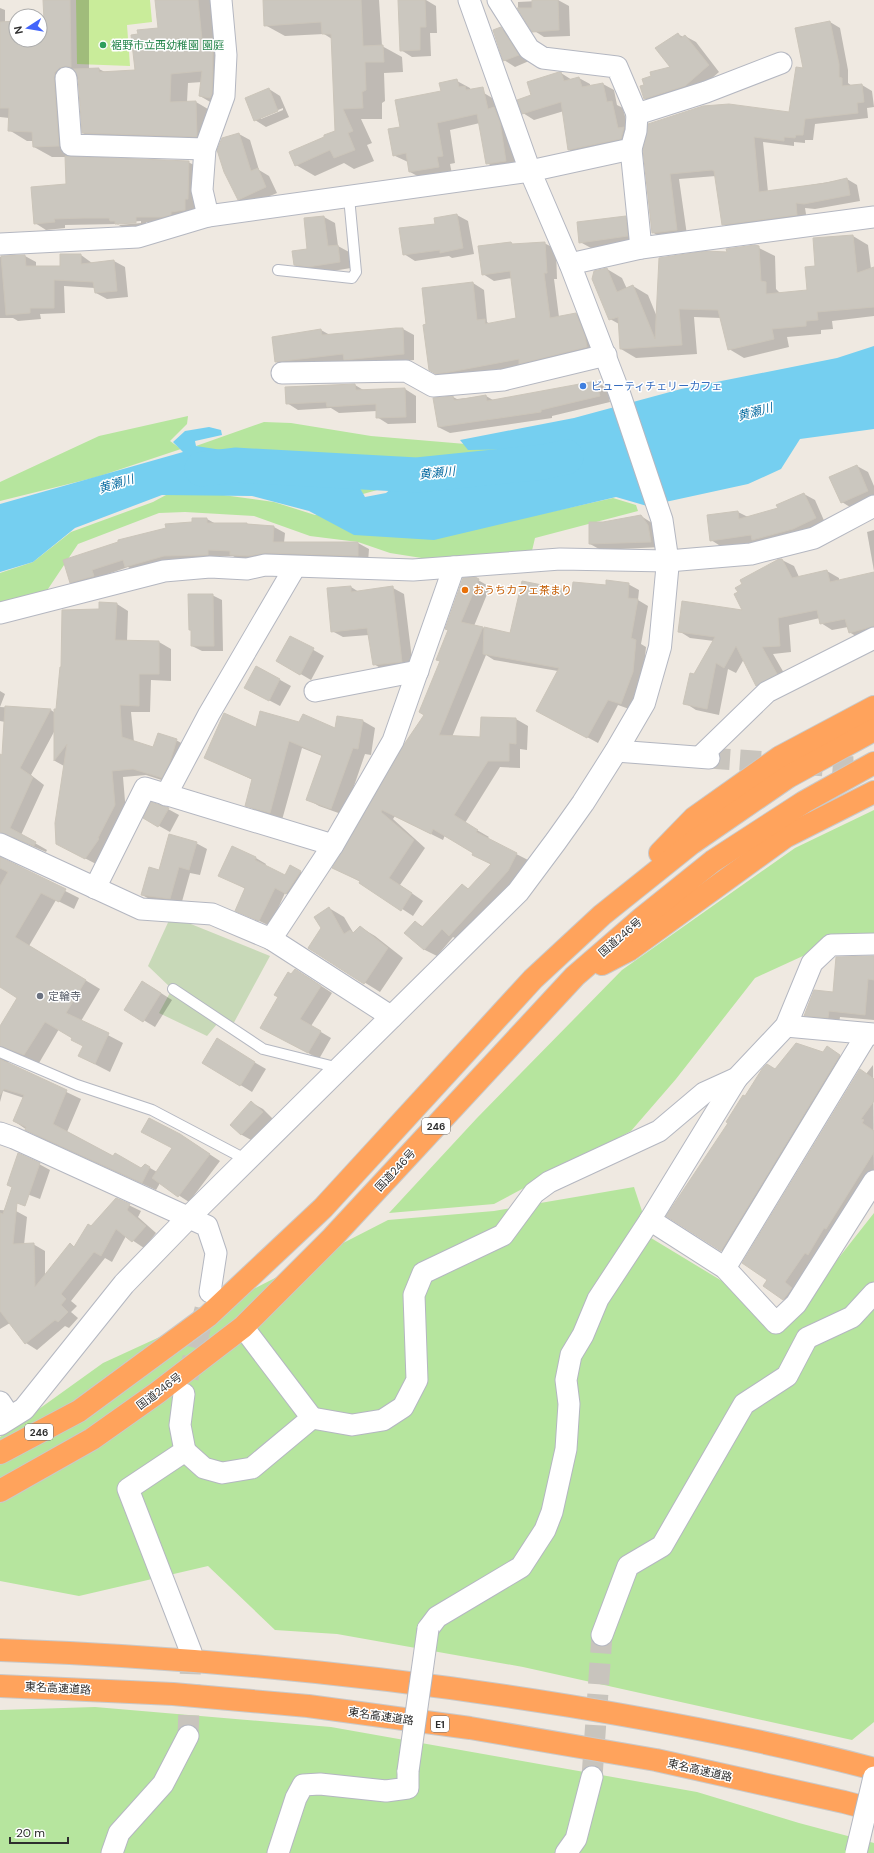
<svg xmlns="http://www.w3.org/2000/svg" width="874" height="1853" viewBox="0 0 874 1853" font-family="'DM Sans','Noto Sans JP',sans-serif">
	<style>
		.green { fill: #b6e59e }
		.cemetery { fill: #c8d9b8 }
		.pitch { fill: #c9ec9a }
		.water { fill: #75cff0 }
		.shadow { fill: #0003; fill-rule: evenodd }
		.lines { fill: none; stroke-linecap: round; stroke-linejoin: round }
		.river { stroke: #75cff0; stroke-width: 35 }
		.building { fill: #cbc7bf; stroke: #cbc5ba }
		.street-tunnel { stroke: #c8c4bd; stroke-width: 21; stroke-dasharray: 21 10; stroke-linecap: butt }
		.lane-casing { stroke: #b4b7c1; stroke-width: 12 }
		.street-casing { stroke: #b4b7c1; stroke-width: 23 }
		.secondary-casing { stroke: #b4b7c1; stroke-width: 24 }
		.highway-casing { stroke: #c9c9c9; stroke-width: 24 }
		.lane { stroke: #fff; stroke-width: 10 }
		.street { stroke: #fff; stroke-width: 21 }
		.secondary { stroke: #fff; stroke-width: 22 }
		.highway { stroke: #ffa35c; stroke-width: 22 }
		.street-bridge-casing { stroke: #b4b7c1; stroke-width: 23; stroke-linecap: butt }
		.street-bridge { stroke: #fff; stroke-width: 21 }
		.leisure-dot { fill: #2e9e5b; stroke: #fff; stroke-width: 1.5 }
		.shop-dot { fill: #3f7fe0; stroke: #fff; stroke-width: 1.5 }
		.food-dot { fill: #e8710a; stroke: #fff; stroke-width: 1.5 }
		.worship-dot { fill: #6b7280; stroke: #fff; stroke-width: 1.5 }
		.labels { text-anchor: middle; stroke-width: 3; stroke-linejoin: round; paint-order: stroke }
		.shield { fill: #fff; stroke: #6d6d6d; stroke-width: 1 }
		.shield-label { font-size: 10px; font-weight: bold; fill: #2e2e2e }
		.leisure-label { font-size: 11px; fill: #27864d; stroke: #fff; text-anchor: start }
		.shop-label { font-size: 11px; fill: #366cbe; stroke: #fff; text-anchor: start }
		.food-label { font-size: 11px; fill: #c56008; stroke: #fff; text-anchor: start }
		.street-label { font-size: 11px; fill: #2e2e2e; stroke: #fff }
		.worship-label { font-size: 11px; fill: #5b616d; stroke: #fff; text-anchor: start }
		.water-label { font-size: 12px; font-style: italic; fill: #0d6fa3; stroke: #fff }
	</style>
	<rect width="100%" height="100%" fill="#efe9e1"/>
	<!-- green -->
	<g class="green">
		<path d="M188 416 187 424 170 441 181 449 97 477 0 501V482L99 436Z"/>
		<path d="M264 422 291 423 371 436 524 449 512 460 454 469 417 467 388 487 363 494 355 480 328 455 295 469 235 465 225 455 196 446Z"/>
		<path d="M166 495H223L274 502 315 515 514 520 613 498 636 505 638 511 535 538 531 555 447 562 390 553 358 542 310 536 254 516 185 512 159 513 78 544 48 589 50 594 0 612V573L33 562 71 532 153 502Z"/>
		<path d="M874 810V936L840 939 755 978 676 1079 631 1131 494 1204 389 1213 477 1118 622 970 795 848Z"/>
		<path d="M634 1187 651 1238 727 1284 773 1333 804 1302 874 1213V1722L852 1740 523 1667 337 1634 275 1630 208 1566 79 1596 0 1581V1437L103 1363 164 1335 388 1220 494 1211Z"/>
		<path d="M95 1707 331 1727 697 1792 799 1823 874 1843V1853H0V1710Z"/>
	</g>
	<!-- cemetery -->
	<path class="cemetery" d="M171 916 270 956 231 1028 217 1024 207 1036 159 1013 172 989 148 966Z"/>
	<!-- pitch -->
	<path class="pitch" d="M76 0H150L152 22 127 25 130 66 77 64Z"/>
	<!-- water -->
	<path class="water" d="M874 346V429L800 439 781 469 748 484 647 506 616 497 434 540 354 535 309 511 252 496 162 495 75 528 33 562 0 572V504L183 452 173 442 185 431 209 427 221 430 222 435 195 441 196 446 222 450 229 460 289 477 324 457 351 472 365 497 386 493 414 469 434 478 517 468 524 449 468 450 460 440 574 418 681 389 837 358Z"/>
	<!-- shadow -->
	<g class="shadow">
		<path d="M44 0H89V69H99L105 72 136 71 159 29 156 0H214L217 106 200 96 202 82 188 83 187 102H196L213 112V146L100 143 83 133 79 78 73 84 72 90 77 157 188 162 200 168 195 216 175 223 146 222 147 228 127 230 117 224 65 225V228L46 230 35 223 67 185 66 157H52L34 147V141H27L9 130V118L0 117V8L5 10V22H16V40H40V22H45ZM141 221V223L119 225 117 223Z"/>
		<path d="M264 0H379L382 46 402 57 403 72 384 73 385 101 382 103V119H361L372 143 367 145 374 161 354 169 344 163 315 176 296 165 326 137 336 131 332 39 324 34 285 36 265 25Z"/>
		<path d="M399 0H426L436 6 437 33H430L431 56 412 57 401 50Z"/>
		<path d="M558 0 569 6 570 36 544 37 533 30 518 7V2Z"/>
		<path d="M830 22 840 28 848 70V83L852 86 862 85 872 91 874 107 867 108 868 118 815 124 813 140H805V143L794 142V146L763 142 768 192 847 179 857 185 860 201 815 209 805 208 807 220 733 230 723 224 716 176 679 179 687 235 662 238 652 232 644 150 790 113 804 69 796 29Z"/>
		<path d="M501 28 512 35 529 61 515 67 504 60Z"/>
		<path d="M678 34 683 37 685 36 696 42 719 72 696 92 656 105 645 99 672 68Z"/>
		<path d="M561 73 572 80 579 78 590 84V86L603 84 614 90 617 105 623 108 632 145 580 156 569 150 564 111 534 120 523 113 532 96Z"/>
		<path d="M457 81 470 88 471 92 484 93 497 101 519 168 500 171 487 163 480 123 450 130 455 163 450 164 452 174 423 179 410 172 408 162 393 155 401 128Z"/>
		<path d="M269 89 280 96 289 117 266 127 255 120ZM283 108V110L261 119V117Z"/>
		<path d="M239 134 250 140 259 170 269 176 277 193 249 205 238 199Z"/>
		<path d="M457 215 468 221 474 254 452 258 449 256 415 261 404 254 436 225Z"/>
		<path d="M324 217 335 223 338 246 349 252 351 268 320 273 307 271 295 265 308 250Z"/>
		<path d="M625 217 636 223 638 242 591 248 580 242Z"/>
		<path d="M853 236 868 245 871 269 874 268V316L832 321 833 329 821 330V334L787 337 789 347 744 358 729 349 721 318 694 317 697 354 636 358 621 349 619 324 610 319 607 269 622 278 627 289 633 286 648 295 657 317 728 254 755 246 775 256 776 289 781 294 808 291 817 267Z"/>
		<path d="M511 243 514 245 544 243 556 249 557 279H554L559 317 576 314 587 320 598 353 448 379 430 370 428 325 473 283 484 290 487 322 490 324 517 319 512 278 494 281 483 274Z"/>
		<path d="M81 255 92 263 114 261 125 267 128 297 107 299 96 293 95 288 64 286 65 313 40 314 41 319 18 321 13 318H0V257L25 256 36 262V267H61Z"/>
		<path d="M403 329 414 335V360L356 366 347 361 287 368 276 362 321 330 330 335Z"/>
		<path d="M596 382 607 388 610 402 552 416V418L450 433 438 427 453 397 457 399 486 396 493 400Z"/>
		<path d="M355 385 365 391 405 389 416 396V423L388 424 377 417V411L339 413 331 408 298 410 287 403Z"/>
		<path d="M857 466 868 472 874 486V499L853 509 842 502Z"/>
		<path d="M804 494 815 500 826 525 758 542 722 547 711 540 738 512 748 517 779 509Z"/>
		<path d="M641 516 652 523 661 547 601 550 590 544 603 523Z"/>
		<path d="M207 519 216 524H247L274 527 285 533 284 543H358L369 549 368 562 241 561 233 556H218V561L136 572 128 567 102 576 104 582 82 588 71 582 64 561Z"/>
		<path d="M874 530V571L867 532Z"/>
		<path d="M782 560 794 566 799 577 827 571 839 578V581L874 573V636L861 639 849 632 848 627 832 630 821 623 820 618 789 625 791 652 773 654 788 680 769 692 757 685 744 659 736 673 728 669 719 715 696 710 685 703 694 675 714 641 690 638 679 631 744 611Z"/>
		<path d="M478 580 490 587 474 626 511 634 573 592 628 584 639 590 638 600 648 606 641 644 646 647 643 678 632 710 618 705 598 743 548 716 558 671 494 660 486 655 452 737 481 738 482 718 516 719 528 726 527 750 520 749V768L500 767 465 823 489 837 487 839 528 860 520 878 461 941 453 937 437 956 425 950 406 933 415 922 424 927 462 885 469 889 492 865 445 835 443 840 395 816 393 819 425 848 400 885 423 901 413 916 361 882 334 868 426 714 420 711Z"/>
		<path d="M351 587 359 592 393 588 404 594 413 667 385 671 374 664 369 635 343 637 332 631Z"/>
		<path d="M212 595 222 600 223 651H202L192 646V631L190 630Z"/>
		<path d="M117 604 128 611 127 641 159 642 171 649V681L151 680 150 712H131L134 742 154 748 176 740 188 747 174 784 146 775 123 777 126 813 98 865 69 850 64 766 55 761V730L31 775 44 785 21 835 47 850 46 852 16 839 0 829V755L3 757 5 722 0 721V691L5 694 0 707 51 710 55 713 100 610Z"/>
		<path d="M291 637 324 656 311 680 278 661Z"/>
		<path d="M257 667 291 686 280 706 257 694Z"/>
		<path d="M363 721 375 728 371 755 365 754 344 815 319 806 307 799 322 756 302 748 282 820 259 812 246 805 253 780 205 757 257 728 300 723 335 730Z"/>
		<path d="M152 804 168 809 179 815 170 832 145 818Z"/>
		<path d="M196 843 207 849 200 875 190 873 181 905 153 901 142 895 159 871Z"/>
		<path d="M233 847 256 858 266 864 265 866 285 876 290 866 311 878 297 899 285 893 270 926 236 910 246 889 220 875Z"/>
		<path d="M0 858 79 898 74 909 56 900 29 946 100 989 81 1021 123 1043 110 1072 79 1056 84 1046 59 1029 39 1063 15 1053 8 1057V1062L10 1065 81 1099 67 1132 114 1157 142 1169 145 1165 157 1172 191 1142 220 1161 189 1202 160 1183 156 1190 41 1138 27 1130 14 1121 24 1098 3 1091 0 1102V1028L18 997 0 972Z"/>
		<path d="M329 908 344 917 354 934 360 927 375 936 403 958 380 992 309 948 322 928Z"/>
		<path d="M874 957V1020L840 1017 839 1023 816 1021 805 1015 834 993Z"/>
		<path d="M292 975 306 976 332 993 311 1026 331 1038 319 1059 272 1033Z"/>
		<path d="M153 988 172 1000 155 1027 125 1009Z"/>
		<path d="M217 1040 266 1069 252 1092 204 1063Z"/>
		<path d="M827 1047 850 1062 732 1256 721 1250 745 1097 775 1069 823 1054Z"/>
		<path d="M873 1065 874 1175 794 1306 764 1286 866 1074Z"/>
		<path d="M252 1103 263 1109 273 1119 253 1141 242 1135 231 1125Z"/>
		<path d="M39 1164 50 1170 40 1199 19 1191Z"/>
		<path d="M116 1199 141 1211 138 1217 156 1233 144 1248 126 1236 112 1262 105 1258 71 1301 77 1306 71 1312 78 1318 69 1328 65 1326 37 1350 26 1343 10 1323 0 1329V1210L16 1211 27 1217 24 1245 33 1244 45 1251V1275L70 1244 75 1247Z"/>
	</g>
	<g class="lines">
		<!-- river -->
		<path class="river" d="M202 469 235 465 417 475 543 462 566 457"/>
	</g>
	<!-- building -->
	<g class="building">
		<path d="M43 0H70L71 67 65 66 59 68 55 72 54 78 59 146 33 147 32 132 8 131 9 108H0V22L16 21V40H40V21H44Z"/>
		<path d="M155 0H198L202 40H208L209 49H213L212 94 210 98 199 96 202 71 171 74 170 102 196 101 197 137 82 133 78 77 73 69 99 68V72L135 70 131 35 138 34 137 30 158 28Z"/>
		<path d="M263 0H361L363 46 383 45 384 62H365L366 90 362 92 363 108 343 109 353 131 348 133 355 150 334 158 330 150 295 166 289 152 324 137V135L335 131 331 34H322L321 22 264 26Z"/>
		<path d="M398 0H425L426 27H420V50L400 51Z"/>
		<path d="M532 0H558L559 30 532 32 517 8H532Z"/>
		<path d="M830 21 839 64V77L842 78V86L862 84 864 102 857 103 858 113 805 119 803 135H796L795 138 784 137V141L754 137 759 192 826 183 847 178 850 195 804 204 796 203 797 215 722 225 714 171 712 170 670 174 677 230 652 233 643 150 648 124 703 106 729 104 789 112 796 67 803 68 795 28Z"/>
		<path d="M501 27 519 55 503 61 493 30Z"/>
		<path d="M678 33 681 38 685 35 709 65 685 86 644 99 640 86 644 85 642 79 651 76 650 72 670 67 655 48Z"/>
		<path d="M559 72H561L564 81 579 77 582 87 603 83 607 102 612 101 618 128 624 127 621 139 568 150 561 102 522 114 517 100 531 95 527 82Z"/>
		<path d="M457 79 459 87 465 86 466 90 483 87 488 109 494 107 500 122 506 161 486 164 477 114 437 123 443 156 437 157 439 167 409 172 406 153 393 156 388 129 400 127 395 100 441 91 439 83Z"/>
		<path d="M269 88 278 111 254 121 245 98Z"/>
		<path d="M239 133 251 171 258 168 266 187 238 200 224 172 217 150 222 138Z"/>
		<path d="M65 156 189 161 188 199H185V210L171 212V215L163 217H136V223L115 224V221H110L109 218H85L54 219 55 222 34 224 31 187 66 184Z"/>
		<path d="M457 214 463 248 440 253V250L403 255 399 228 435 224 434 218Z"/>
		<path d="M324 216 328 246 338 245 340 262 308 267 294 265 292 251 307 249 304 218Z"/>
		<path d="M626 216 628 236 579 243 577 222Z"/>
		<path d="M853 235 857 273 874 267V307L817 312 818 320 806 321V326L772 329 774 339 728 350 718 310 679 309 682 345 620 349 618 317 609 320 592 279 594 271 607 268 617 292 633 285 655 339 659 258 706 251 727 252 726 249 755 245 759 246 761 281 766 282V294L807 290 805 267 815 266 813 238Z"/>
		<path d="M511 242 512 244 545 242 547 273H544L550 318 576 313 585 336 587 347 519 364V359L450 372 436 374 429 370 423 325 426 324 422 288 473 282 477 320 485 319V324L516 318 510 271 482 275 478 246Z"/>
		<path d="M60 254H81V264L114 260 117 291 95 293 93 282 54 280V308H30V313L6 315 1 256 25 255 26 266H60Z"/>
		<path d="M396 328H403L404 354 344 360 343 354 275 362 272 337 321 329 322 335Z"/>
		<path d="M596 381 600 396 541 410V412L438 427 433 398 453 396 454 400H457L486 395 487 401Z"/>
		<path d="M355 384 356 390 405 388 406 417 376 418V404L327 407 326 402 286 404 285 387Z"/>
		<path d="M857 465 868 491 841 503 829 477Z"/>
		<path d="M804 493 816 518 793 529 752 540 751 535 710 541 707 515 738 511 739 519 778 508 776 505Z"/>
		<path d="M641 515 648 525 651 542 589 544V522H603Z"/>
		<path d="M192 518H207V523H247V524L274 526 273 542H358V556L265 553 249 556 230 555V551L208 550V555L164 556 125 567 123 560 92 570 94 576 70 583 63 560 118 542V540L166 528 165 524 192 522Z"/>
		<path d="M779 559H782L792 578 827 570 830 582 874 572V626L849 633 845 619 820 624 817 610 778 618 780 646 762 647 777 674 756 686 736 646 724 668 716 663 707 709 683 704 690 673 694 674 715 637 678 632 682 601 742 610 734 594 738 592 735 588 742 584 740 580Z"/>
		<path d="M475 577 479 579 461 622 483 627 439 735 480 737 481 717 516 718V744L509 743V761H488L454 815 478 830 476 832 517 853 508 871 449 936 442 929 424 950 404 933 415 921 422 927 462 884 468 889 491 864 472 855 473 853 433 829 431 834 382 810 381 812 414 840 389 878 412 893 401 911 359 883 360 881 332 868 405 743 424 715 419 712 440 661 436 660 448 630 445 629 463 578Z"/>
		<path d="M606 580 629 583 628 598 638 599 631 638 636 640 633 672 621 704 608 700 587 738 536 711 559 668 483 654 484 627 510 633 522 581 572 591 573 582 606 585Z"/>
		<path d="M351 586V592L393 586 402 662 373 665 367 628 331 632 327 588Z"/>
		<path d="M188 594H213L214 646H191V630H189Z"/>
		<path d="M99 602 117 603 115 640 159 641V674H139V706L120 705 122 737 153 747 158 733 177 739 170 762 162 778 133 769 112 771 115 805 98 838 99 839 85 859 56 844 55 823 67 744 54 761V709H56L60 667H61L62 610 99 609Z"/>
		<path d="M290 636 314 648 300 675 276 661Z"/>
		<path d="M256 666 280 679 269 701 244 688Z"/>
		<path d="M5 706 51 709 20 768 33 777 10 828 36 842 34 846 0 832V754L2 755Z"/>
		<path d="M260 711 299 722 303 714 335 728 337 716 363 720 358 749 353 748 331 809 306 800 322 755 289 741 270 813 245 806 252 779 204 758 224 713 256 727Z"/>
		<path d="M151 802 169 808 158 827 143 818Z"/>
		<path d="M169 834 197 842 189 870 179 867 170 899 141 895 149 867 159 870Z"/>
		<path d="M232 846 256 857 255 860 285 875 290 865 301 871 286 894 275 888 259 921 235 911 245 888 218 876Z"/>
		<path d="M0 857 66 889 59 902 41 893 15 937 86 980 66 1013 109 1033 95 1064 78 1056 83 1046 71 1040 72 1038 45 1022 24 1055 0 1046V1026L17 998 0 987V886L8 872 0 868Z"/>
		<path d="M329 907 344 934 350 930 353 933 360 926 388 948 364 984 308 948 321 928 314 917Z"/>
		<path d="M874 956V980L868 979 865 1015 829 1011 828 1018 804 1016 814 990 833 992 836 957Z"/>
		<path d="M295 969 321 986 300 1019 321 1031 308 1053 260 1028 278 997 274 995 288 972 291 974Z"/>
		<path d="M142 981 161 993 143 1022 124 1010Z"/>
		<path d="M217 1038 255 1062 240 1086 202 1063Z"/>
		<path d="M796 1043 823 1052 827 1046 840 1055 721 1251 666 1216 728 1123 726 1122 743 1095 745 1096 762 1069 767 1064 775 1069Z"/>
		<path d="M0 1059 67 1090 53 1124 113 1156 115 1153 141 1168 145 1164 150 1167 142 1183 25 1130 26 1127 13 1121 24 1095 4 1089 0 1095Z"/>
		<path d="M860 1069 874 1079V1101L861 1119 864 1120 862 1123 874 1131V1152L826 1229 824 1228 808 1255 805 1253 785 1282 792 1288 783 1300 763 1286 767 1280 742 1263Z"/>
		<path d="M251 1101 263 1112 241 1135 230 1125Z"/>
		<path d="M149 1118 180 1134 210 1154 178 1197 152 1178 172 1148 141 1132Z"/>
		<path d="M18 1153 40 1163 25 1206 17 1203 13 1244 34 1243 35 1287 70 1243 74 1247 88 1224 91 1226 116 1198 130 1204 127 1210 146 1226 132 1242 116 1229 101 1256 94 1252 61 1294 66 1299 61 1305 68 1312 58 1322 55 1320 25 1344 0 1311V1213L3 1214 12 1187 7 1185Z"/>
	</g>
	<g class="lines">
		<!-- street-tunnel -->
		<g class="street-tunnel">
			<path d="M709 758 842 767 873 766"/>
			<path d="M188 1378 205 1309"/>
			<path d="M188 1736 191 1652"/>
			<path d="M592 1777 602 1635"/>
		</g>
		<defs>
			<g id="lane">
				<path d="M278 270 352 278 356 272 349 197"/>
				<path d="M173 989 263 1049 339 1068"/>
				<path d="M0 1052 77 1085 152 1110 247 1160"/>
			</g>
			<g id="street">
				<path d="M469 0 530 171 570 264 619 392 662 520 668 561"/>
				<path d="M498 0 529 49 543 58 617 67 637 114 706 92 781 63"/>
				<path d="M66 78 71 145 205 149"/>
				<path d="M631 149 641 248"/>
				<path d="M208 216 202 190 205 149 224 96 226 55 221 0"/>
				<path d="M0 244 138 237 208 216 530 171 631 149 636 131 637 114"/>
				<path d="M570 264 641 248 874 217"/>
				<path d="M282 373 406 371 433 386 503 380 606 355"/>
				<path d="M0 613 164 571 210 567 247 569 265 565 413 570 560 559 668 561 751 554 814 538 874 506"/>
				<path d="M315 691 418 671"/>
				<path d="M616 751 709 758"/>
				<path d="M701 756 767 692 874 638"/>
				<path d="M166 795 209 714 295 567"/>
				<path d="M0 844 141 909 212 914 271 939"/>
				<path d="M95 888 145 788 333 845"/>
				<path d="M392 1017 271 939 333 845 393 741 454 567"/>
				<path d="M786 1026 874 1034"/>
				<path d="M737 1078 650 1220 725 1268 776 1323 796 1304 874 1181"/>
				<path d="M0 1133 14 1138 207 1226 216 1253 210 1292"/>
				<path d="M725 1268 867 1034"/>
				<path d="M184 1394 180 1425 185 1451 128 1489 191 1652"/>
				<path d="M0 1402 10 1417"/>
				<path d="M312 1418 352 1425 383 1420 403 1407 417 1380 414 1295 423 1273 503 1235 534 1193 549 1182 659 1131 704 1093 737 1078 786 1026 812 963 831 945 874 944"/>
				<path d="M185 1451 204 1468 222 1473 252 1468 312 1418 243 1327"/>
				<path d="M428 1629 437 1617 521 1567 545 1530 552 1512 566 1449 569 1404 566 1380 571 1355 583 1335 598 1299 650 1220"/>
				<path d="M602 1635 628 1566 662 1546 744 1404 787 1376 807 1338 852 1317 874 1293"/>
				<path d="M112 1853 119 1833 163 1784 188 1736"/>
				<path d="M278 1853 296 1798 303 1785 320 1784 386 1791 408 1788V1771"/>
				<path d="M566 1853 576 1839 592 1777"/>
			</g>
			<path id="secondary" d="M0 1424 24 1409 124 1284 189 1217 518 892 556 841 583 803 616 751 644 703 660 647 668 561"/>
			<g id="highway">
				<path d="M660 853 694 818 780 757 874 707"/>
				<path d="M602 964 629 950 785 837 874 792"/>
				<path d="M0 1453 79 1411 208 1316 323 1208 533 979 602 915 692 843 788 777 874 730"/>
				<path d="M0 1491 92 1439 157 1393 243 1327 332 1238 575 976 642 918 713 861 804 802 874 763"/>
				<path d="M0 1650C191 1657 381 1675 570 1706 672 1723 774 1742 874 1769"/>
				<path d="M0 1686 173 1694 308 1706 470 1728 656 1760 844 1802 874 1810"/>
			</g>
		</defs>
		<!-- lane casing -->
		<use href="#lane" class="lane-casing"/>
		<!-- street casing -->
		<use href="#street" class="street-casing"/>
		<!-- secondary casing -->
		<use href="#secondary" class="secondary-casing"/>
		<!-- highway casing -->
		<use href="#highway" class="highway-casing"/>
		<!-- lane -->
		<use href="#lane" class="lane"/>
		<!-- street -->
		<use href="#street" class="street"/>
		<!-- secondary -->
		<use href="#secondary" class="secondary"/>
		<!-- highway -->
		<use href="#highway" class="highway"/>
		<defs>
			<g id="street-bridge">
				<path d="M408 1771 428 1629"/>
				<path d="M856 1853 874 1777"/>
			</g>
		</defs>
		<!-- street-bridge casing -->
		<use href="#street-bridge" class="street-bridge-casing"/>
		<!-- street-bridge -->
		<use href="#street-bridge" class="street-bridge"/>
	</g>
	<!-- markers -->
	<circle class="leisure-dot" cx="103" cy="45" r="4"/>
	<circle class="shop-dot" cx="583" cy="386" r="4"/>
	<circle class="food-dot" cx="465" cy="590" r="4"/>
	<circle class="worship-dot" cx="40" cy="996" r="4"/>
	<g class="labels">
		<!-- shield labels -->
		<g class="shield">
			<rect x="422" y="1118" width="28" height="16" rx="3"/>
			<rect x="25" y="1424" width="28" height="16" rx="3"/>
			<rect x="431" y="1716" width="18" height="16" rx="3"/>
		</g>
		<g class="shield-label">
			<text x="436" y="1130">246</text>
			<text x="39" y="1436">246</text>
			<text x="440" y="1728">E1</text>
		</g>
		<!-- leisure labels -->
		<g class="leisure-label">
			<text x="111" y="49">裾野市立西幼稚園 園庭</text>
		</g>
		<!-- shop labels -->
		<g class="shop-label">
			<text x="591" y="390">ビューティチェリーカフェ</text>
		</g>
		<!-- food labels -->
		<g class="food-label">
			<text x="473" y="594">おうちカフェ茶まり</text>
		</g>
		<!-- street labels -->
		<g class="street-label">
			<text transform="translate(620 937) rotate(-41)" y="4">国道246号</text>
			<text transform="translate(395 1170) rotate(-47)" y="4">国道246号</text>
			<text transform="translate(159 1391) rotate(-37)" y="4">国道246号</text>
			<text transform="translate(58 1688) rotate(3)" y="4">東名高速道路</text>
			<text transform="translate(381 1716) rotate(8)" y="4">東名高速道路</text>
			<text transform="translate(700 1770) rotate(13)" y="4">東名高速道路</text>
		</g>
		<!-- worship labels -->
		<g class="worship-label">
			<text x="48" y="1000">定輪寺</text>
		</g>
		<!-- water labels -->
		<g class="water-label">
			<text transform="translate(755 412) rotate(-15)" y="4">黄瀬川</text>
			<text transform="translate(437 473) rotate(-6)" y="4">黄瀬川</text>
			<text transform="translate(116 484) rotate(-17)" y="4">黄瀬川</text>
		</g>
	</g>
	<!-- north arrow -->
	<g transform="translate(28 28) rotate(258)"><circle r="19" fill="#ffffff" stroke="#ababab"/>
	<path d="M0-3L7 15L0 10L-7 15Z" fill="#4264fb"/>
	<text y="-6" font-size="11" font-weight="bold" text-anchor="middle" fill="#2e2e2e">N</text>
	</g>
	<!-- scale -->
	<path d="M10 1837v6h58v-6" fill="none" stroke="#2e2e2e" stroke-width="2"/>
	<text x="16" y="1837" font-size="12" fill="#2e2e2e" stroke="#ffffff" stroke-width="3" paint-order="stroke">20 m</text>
</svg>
